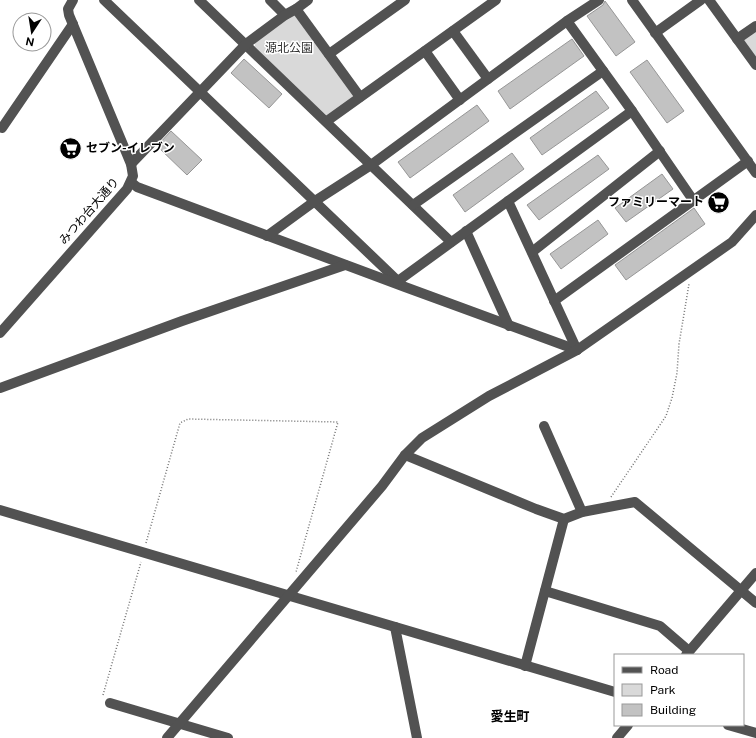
<svg xmlns="http://www.w3.org/2000/svg" width="756" height="738" viewBox="0 0 756 738" font-family="'Public Sans','Noto Sans JP',sans-serif">
	<style>
		.green { fill: #d9d9d9 }
		.building { fill: #c2c2c2; stroke: #969696 }
		.lines { fill: none; stroke-linecap: round; stroke-linejoin: round }
		.path { stroke: #747474; stroke-width: 1.5; stroke-dasharray: 1 2; stroke-linecap: butt }
		.minor { stroke: #525252; stroke-width: 10 }
		.labels { text-anchor: middle; stroke-width: 3; stroke-linejoin: round; paint-order: stroke }
		.park-label { font-size: 12px; fill: #303030; stroke: #fff }
		.poi-label { font-size: 12px; font-weight: bold; fill: #000; stroke: #fff; text-anchor: start }
		.street-label { font-size: 12px; fill: #000; stroke: #fff }
		.neighbourhood-label { font-size: 13px; font-weight: bold; fill: #000; stroke: #fff }
	</style>
	<rect width="100%" height="100%" fill="#fff"/>
	<!-- green -->
	<g class="green">
		<path d="M294 14 356 97 327 116 255 49V42Z"/>
		<path d="M756 30V59L742 40Z"/>
	</g>
	<!-- building -->
	<g class="building">
		<path d="M605 1 635 42 616 56 587 16 603 5Z"/>
		<path d="M572 39 584 56 510 109 498 91Z"/>
		<path d="M244 59 282 94 269 108 231 73Z"/>
		<path d="M647 60 684 111 667 123 630 72Z"/>
		<path d="M596 91 609 108 542 155 530 138Z"/>
		<path d="M477 105 489 121 410 178 398 162Z"/>
		<path d="M171 131 202 160 187 175 157 146Z"/>
		<path d="M512 153 524 169 465 212 453 195Z"/>
		<path d="M598 155 609 169 539 220 527 205Z"/>
		<path d="M662 174 673 189 626 222 615 208Z"/>
		<path d="M694 208 705 224 626 280 615 265Z"/>
		<path d="M598 220 608 234 561 269 550 254Z"/>
	</g>
	<g class="lines">
		<!-- path -->
		<g class="path">
			<path d="M611 497 666 416 672 398 677 373 679 344 689 284"/>
			<path d="M146 543 180 423 188 419 338 422 296 572"/>
			<path d="M103 695 141 562"/>
		</g>
		<!-- minor -->
		<g class="minor">
			<path d="M104 0 402 285"/>
			<path d="M199 0 451 242"/>
			<path d="M270 0 285 15"/>
			<path d="M632 0 756 173"/>
			<path d="M709 0 756 65"/>
			<path d="M296 9 360 97"/>
			<path d="M567 21 632 111 693 200"/>
			<path d="M453 31 488 79"/>
			<path d="M655 33 701 0"/>
			<path d="M737 39 756 26"/>
			<path d="M425 51 460 100"/>
			<path d="M329 54 405 0"/>
			<path d="M327 121 496 0"/>
			<path d="M2 128 73 24"/>
			<path d="M131 164 246 44 285 15 296 9 308 0"/>
			<path d="M131 182 137 187 405 287 577 350"/>
			<path d="M508 201 577 350"/>
			<path d="M413 205 603 71"/>
			<path d="M466 231 509 326"/>
			<path d="M267 236 315 201 371 165 567 21 599 0"/>
			<path d="M532 252 660 151"/>
			<path d="M398 281 632 111"/>
			<path d="M554 301 748 161"/>
			<path d="M0 333 127 189 133 176 131 164 69 15 68 9 73 0"/>
			<path d="M0 388 182 321 345 265"/>
			<path d="M544 426 582 512"/>
			<path d="M405 455 536 509 564 519 582 512 635 502 756 603"/>
			<path d="M0 510 615 692"/>
			<path d="M545 591 660 626 689 651"/>
			<path d="M395 627 417 738"/>
			<path d="M686 655 756 573"/>
			<path d="M525 666 564 519"/>
			<path d="M110 703 228 738"/>
			<path d="M728 725 756 733"/>
			<path d="M167 738 382 486 405 455 422 438 489 396 577 350 732 242 756 215"/>
			<path d="M617 738 628 725"/>
		</g>
	</g>
	<!-- icons -->
	<defs>
		<symbol id="supermarket-disc" viewBox="-11 -11 22 22"><circle r="9.5" fill="#000" stroke="#fff"/><path d="M-6-5.5h2.5l.6 2H6L4.5 2H-2.5L-4.4-4H-6ZM-1.5 3.2a1.3 1.3 0 1 0 .1 0ZM3 3.2a1.3 1.3 0 1 0 .1 0Z" fill="#fff"/></symbol>
	</defs>
	<g fill-rule="evenodd">
		<use href="#supermarket-disc" x="58" y="136" width="25" height="25"/>
		<use href="#supermarket-disc" x="706" y="190" width="25" height="25"/>
	</g>
	<g class="labels">
		<!-- park labels -->
		<g class="park-label">
			<text x="289" y="52">源北公園</text>
		</g>
		<!-- poi labels -->
		<g class="poi-label">
			<text x="86" y="152">セブン-イレブン</text>
			<text x="704" y="206" text-anchor="end">ファミリーマート</text>
		</g>
		<!-- street labels -->
		<g class="street-label">
			<text transform="translate(89 211) rotate(-49)" y="4">みつわ台大通り</text>
		</g>
		<!-- neighbourhood labels -->
		<g class="neighbourhood-label">
			<text x="510" y="721">愛生町</text>
		</g>
	</g>
	<!-- legend -->
	<rect x="614" y="654" width="130" height="72" fill="#ffffff" stroke="#999999"/>
	<rect x="622" y="667" width="20" height="6" fill="#525252" stroke="#999999"/>
	<text x="650" y="674" font-size="12" fill="#000000">Road</text>
	<rect x="622" y="684" width="20" height="12" fill="#d9d9d9" stroke="#999999"/>
	<text x="650" y="694" font-size="12" fill="#000000">Park</text>
	<rect x="622" y="704" width="20" height="12" fill="#c2c2c2" stroke="#999999"/>
	<text x="650" y="714" font-size="12" fill="#000000">Building</text>
	<!-- north arrow -->
	<g transform="translate(32 32) rotate(192)"><circle r="19" fill="#ffffff" stroke="#999999"/>
	<path d="M0-3L7 15L0 10L-7 15Z" fill="#000000"/>
	<text y="-6" font-size="11" font-weight="bold" text-anchor="middle" fill="#000000">N</text>
	</g>
</svg>
